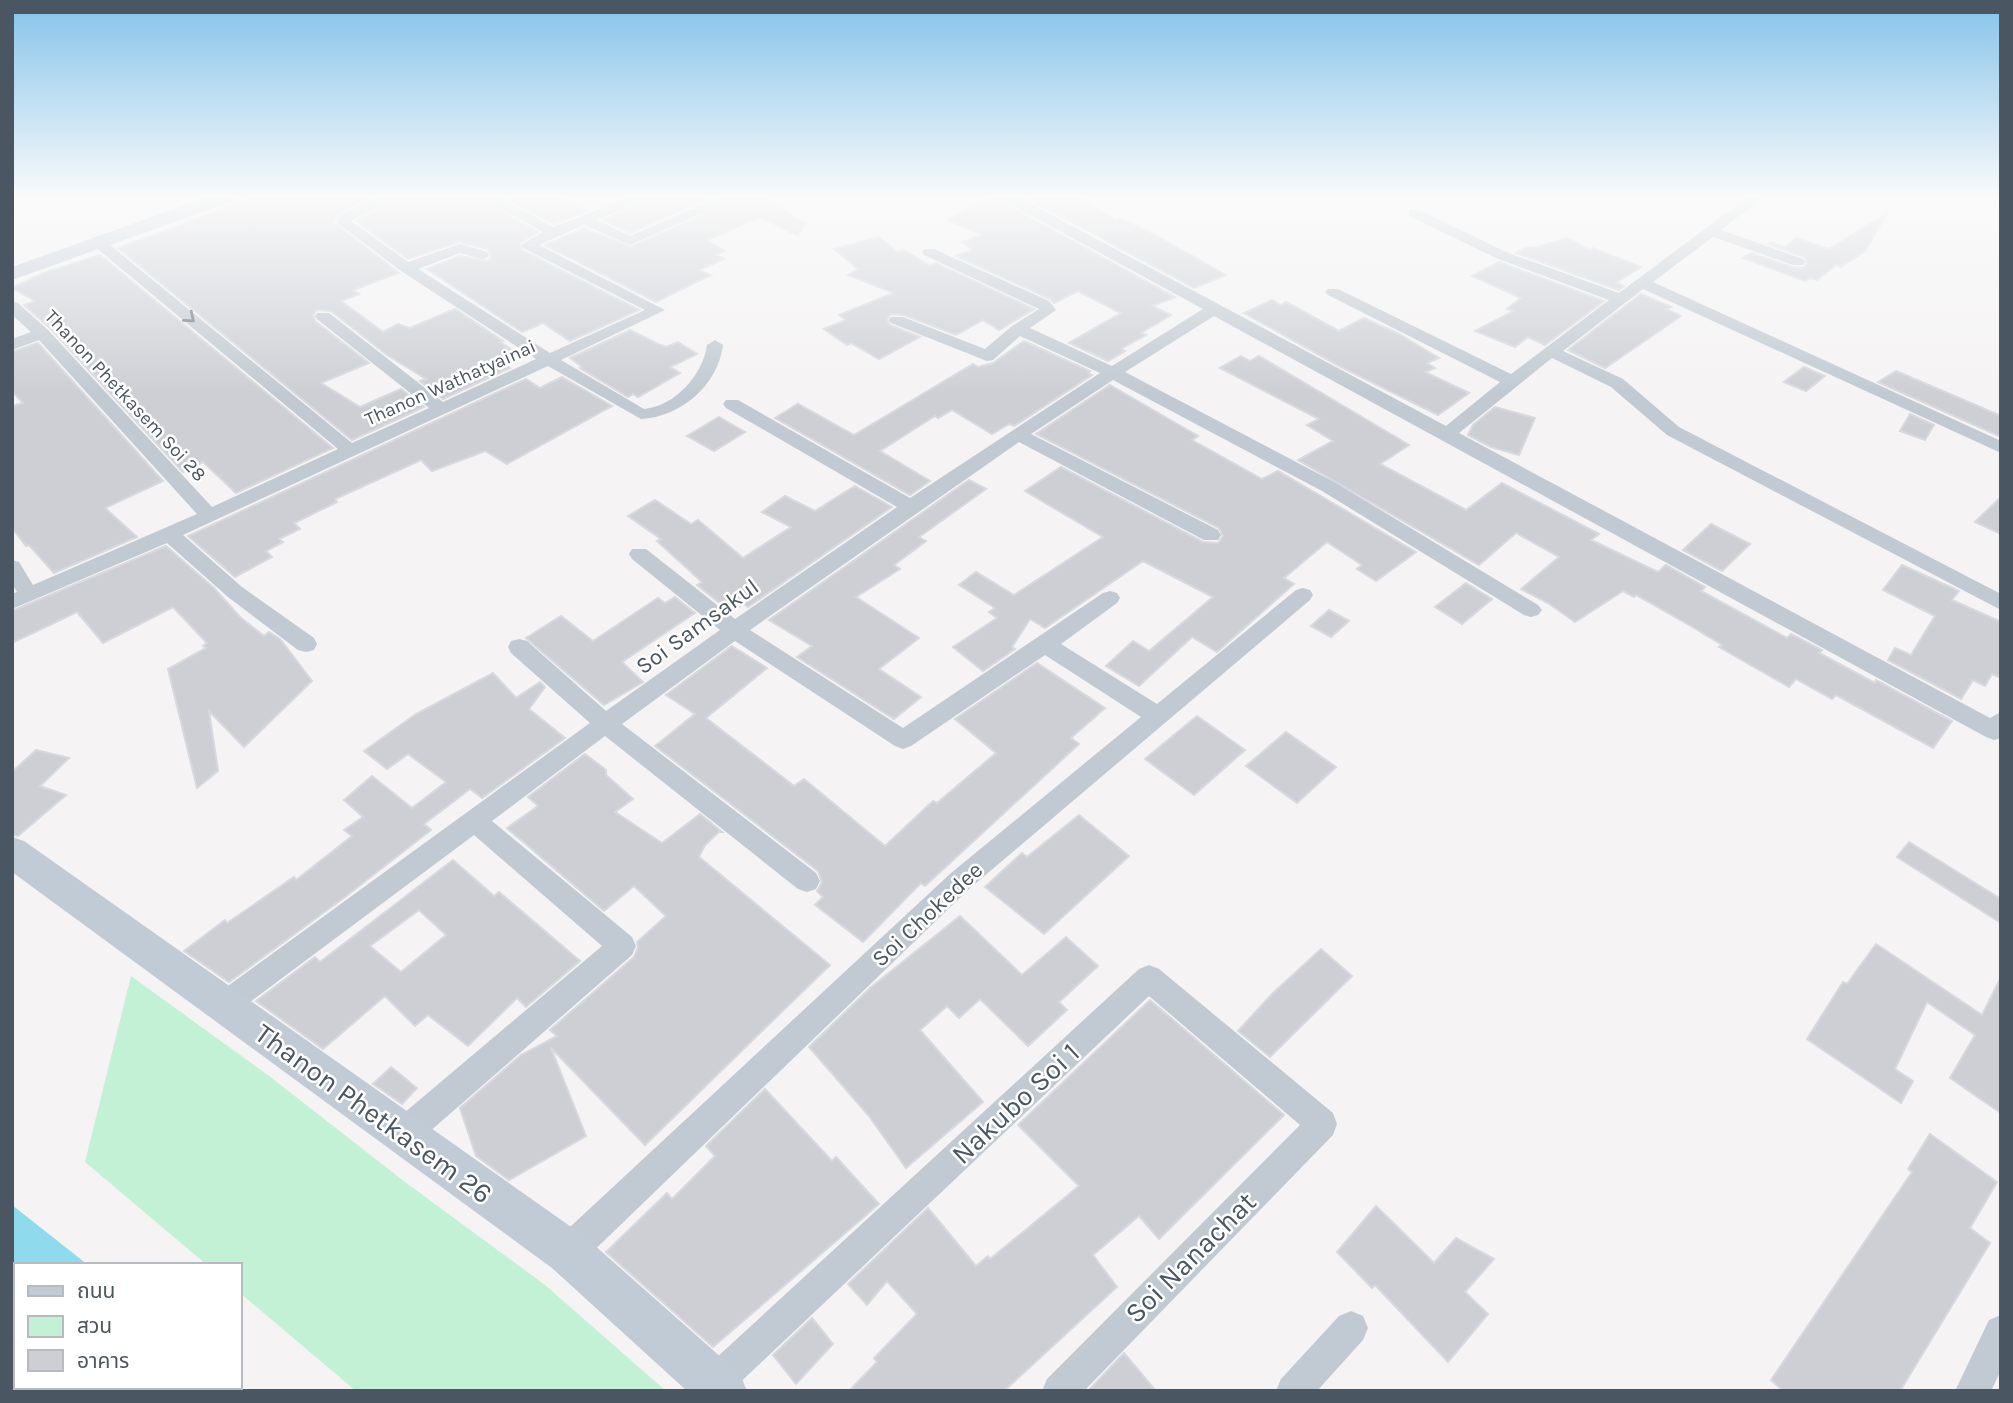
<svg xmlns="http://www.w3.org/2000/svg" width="2013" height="1403" viewBox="0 0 2013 1403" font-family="Karla,'Noto Sans Thai',sans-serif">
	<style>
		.green { fill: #c3f1d5 }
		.water { fill: #90daee }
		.building { fill: #cdcfd5; stroke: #d7d9de; stroke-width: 2; fill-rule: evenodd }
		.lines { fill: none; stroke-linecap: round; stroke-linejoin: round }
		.street { fill: #c1cad2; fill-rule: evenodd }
		.secondary { fill: #c1cbd6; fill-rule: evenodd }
		.oneway { stroke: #6e7983 }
		.labels { text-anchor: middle; stroke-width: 5; stroke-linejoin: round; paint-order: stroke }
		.far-street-label { font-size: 19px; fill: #4a5661; stroke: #fff }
		.street-label { font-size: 23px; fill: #4a5661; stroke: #fff }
		.near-street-label { font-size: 28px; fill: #4a5661; stroke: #fff }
	</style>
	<rect width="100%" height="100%" fill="#f5f3f3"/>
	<!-- green -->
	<path class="green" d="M131 976 269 1076 405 1182 545 1285 666 1391H356L240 1293V1265H207L85 1162Z"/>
	<!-- water -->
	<path class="water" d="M12 1205 88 1265H16V1387H233L237 1391H12Z"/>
	<!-- building -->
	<g class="building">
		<path d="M259 196H374L342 211 333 222 399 273 353 290 359 294 341 301 383 332 398 324 410 328 455 309 503 341 500 342 517 353 500 361 510 368 443 399 420 381 426 379 387 355 331 311 317 310 313 315 315 321 369 363 321 383 360 407 401 389 424 407 352 440 118 248Z"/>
		<path d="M404 196H475L538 232 520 243 522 250 639 310 570 341 543 323 522 332 427 269 460 256 488 261 491 256 488 249 459 242 408 259 356 221Z"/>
		<path d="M502 196H554L587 211 554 224Z"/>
		<path d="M658 196H714L630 233 603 220Z"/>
		<path d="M745 196H761L805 223 798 236 760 217 707 240 725 251 716 255 724 259 699 270 711 275 656 302 545 245 584 228 631 247Z"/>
		<path d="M994 196H1008L1009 206 1175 297 1152 306 1171 315 1141 333 1146 335 1121 349 1125 351 1108 361 1069 343 1121 313 1078 291 1054 303 1050 299 956 256 973 250 962 242 983 235 947 220Z"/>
		<path d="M1023 196H1076L1116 220 1120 218 1157 236 1226 275 1194 288Z"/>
		<path d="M1888 212 1865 251 1841 267 1836 265 1817 280 1810 278 1805 281 1743 258 1751 253 1792 267 1803 268 1807 263 1804 257 1768 244 1771 242 1785 247 1796 238 1829 249Z"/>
		<path d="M879 237 897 252 904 250 930 266 936 263 1034 309 999 330 983 320 956 335 904 315 891 314 887 319 890 325 920 337 879 359 851 343 847 345 824 329 846 320 839 315 894 293 848 275 858 269 834 249Z"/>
		<path d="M1567 238 1590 250 1593 248 1641 267 1616 283 1624 286 1619 290 1516 253 1527 247 1534 248Z"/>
		<path d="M100 255 333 448 236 493 203 462 183 472 50 328 24 305 35 301 12 288 41 274Z"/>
		<path d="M1499 262 1604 301 1545 345 1528 337 1515 347 1475 331 1514 311 1507 309 1521 298 1472 276Z"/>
		<path d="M1641 294 1671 307 1666 309 1681 316 1605 368 1568 350Z"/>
		<path d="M1272 300 1281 305 1286 302 1339 331 1364 318 1399 334 1439 358 1427 363 1435 368 1425 372 1469 393 1438 415 1339 366 1244 313Z"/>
		<path d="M630 330 658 344 666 347 678 342 697 354 670 367 680 373 638 397 633 394 628 397 580 368 582 367 570 358Z"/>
		<path d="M1024 341 1090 371 1088 373 1092 375 1014 426 1009 424 992 434 952 410 938 418 935 416 880 451 930 481 910 495 775 418 798 404 854 435 973 364 978 367 993 363Z"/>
		<path d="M38 343 163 481 105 508 137 537 54 573 29 545 26 546 12 528V406L23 403 12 391V352Z"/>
		<path d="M1241 356 1250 361 1259 356 1409 445 1380 464 1466 510 1502 483 1599 534 1591 540 1658 572 1666 565 1705 587 1701 591 1787 638 1791 634 1822 650 1819 653 1875 683 1876 680 1952 721 1933 748 1836 695 1832 699 1796 679 1789 687 1719 647 1722 645 1691 626 1636 595 1634 597 1623 591 1575 622 1548 603 1521 589 1559 557 1516 533 1479 565 1298 460 1333 441 1307 425 1319 419 1220 368Z"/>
		<path d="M1804 367 1825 376 1806 391 1784 382Z"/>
		<path d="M1896 371 2001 416V437L1878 382Z"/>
		<path d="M562 377 612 406 507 464 485 451 432 471 421 460 335 499 337 502 294 523 300 529 279 539 283 542 266 551 272 557 235 577 188 536 526 379 540 388Z"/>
		<path d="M1110 385 1198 436 1192 440 1262 479 1278 471 1416 552 1376 581 1357 569 1362 565 1327 542 1284 578 1294 584 1217 652 1192 637 1139 686 1106 666 1133 641 1149 651 1213 597 1143 561 1045 628 1030 619 1012 647 1015 649 983 671 953 647 997 618 989 612 995 608 959 585 976 572 1014 595 1103 537 1025 491 1061 467 1203 542 1218 543 1223 536 1219 528 1036 434Z"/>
		<path d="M1495 407 1535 418 1519 455 1491 447 1468 435 1473 425Z"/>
		<path d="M1910 414 1934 425 1925 440 1900 431Z"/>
		<path d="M719 417 745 432 714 451 687 436Z"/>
		<path d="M969 480 986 489 919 537 926 541 894 565 900 569 856 597 919 638 879 669 921 697 894 719 797 657 812 646 769 620Z"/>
		<path d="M855 486 892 507 748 607 744 604 731 612 697 585 702 582 657 541 661 539 628 516 655 500 691 524 698 520 743 558 791 527 762 512 785 496 815 511Z"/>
		<path d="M2001 497V534L1975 522Z"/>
		<path d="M1711 524 1750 544 1722 571 1683 550Z"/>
		<path d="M166 546 214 588 240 617 264 636 269 632 280 639 312 681 244 747 209 711 218 771 197 788 168 669 206 648 203 646 207 643 173 607 103 643 77 612 12 643V611Z"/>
		<path d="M1902 565 1959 591 1952 600 2001 622V678L1992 674 1985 686 1973 680 1961 699 1888 660 1895 648 1911 655 1935 616 1883 590Z"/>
		<path d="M1466 583 1492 599 1462 624 1435 607Z"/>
		<path d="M675 597 695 613 622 662 643 682 604 705 526 638 561 616 593 641 658 598 665 603Z"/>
		<path d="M1329 610 1349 621 1331 637 1311 626Z"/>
		<path d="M732 646 767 668 706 718 794 786 804 779 885 846 933 801 937 803 996 753 955 719 1037 663 1105 708 1071 738 1079 744 925 886 921 883 863 942 815 905 823 897 817 891 822 882 818 871 655 746 695 714 666 695Z"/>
		<path d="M493 673 516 698 540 682 545 687 529 709 565 738 482 798 470 789 424 824 431 830 345 897 229 982 184 951 225 920 227 923 294 877 296 880 352 836 344 830 363 817 344 800 372 776 412 808 446 782 408 754 387 769 364 751 416 714Z"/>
		<path d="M1197 716 1245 750 1194 795 1145 759Z"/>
		<path d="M1286 732 1336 767 1297 803 1246 766Z"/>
		<path d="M36 750 69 758 40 786 66 795 18 836 12 835V772Z"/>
		<path d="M585 754 606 770V775L633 799 615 812 662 843 700 814 722 832H719L705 845 699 857 830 965 645 1145 551 1048 586 1136 509 1180 476 1156 460 1108 521 1055 557 1036 550 1030 634 957 638 947 637 942 666 916 634 886 604 911 507 828 538 806 528 797Z"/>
		<path d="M1079 815 1129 856 1044 934 985 887 1022 853 1027 857Z"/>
		<path d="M1909 842 2001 899V923L1897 857Z"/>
		<path d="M453 860 494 896 499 892 580 961 526 1007 517 998 468 1046 428 1015 415 1026 385 996 323 1049 256 1001 315 957 320 962ZM419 910 446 935 401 972 370 946Z"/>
		<path d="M960 916 1022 975 1066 937 1098 966 1059 1002 1067 1010 1028 1046 980 999 959 1018 947 1006 920 1030 983 1102 906 1168 869 1116 809 1047 870 988Z"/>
		<path d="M1876 944 1982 1015 2001 977V1113L1950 1078 1975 1035 1927 1002 1895 1069 1913 1081 1901 1103 1807 1039 1843 982 1847 984Z"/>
		<path d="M1321 949 1352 976 1270 1057 1238 1031 1272 994Z"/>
		<path d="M1150 1000 1284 1115 1159 1239 1139 1216 1093 1255 1117 1287 1004 1391H849L877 1362 874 1358 917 1314 887 1281 867 1305 848 1284 928 1208 976 1266 988 1256 990 1259 1079 1186 1018 1125Z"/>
		<path d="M391 1067 417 1088 402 1104 373 1084Z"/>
		<path d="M765 1089 832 1161 836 1157 879 1204 713 1347 606 1252 667 1193 672 1199 715 1156 706 1146Z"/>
		<path d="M1930 1134 1997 1182 1970 1228 1990 1243 1900 1391H1783L1771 1380 1912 1172 1908 1169Z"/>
		<path d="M1376 1206 1434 1263 1456 1238 1494 1259 1465 1292 1488 1314 1448 1362 1375 1285 1372 1288 1337 1252Z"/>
		<path d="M812 1318 833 1344 796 1384 773 1355Z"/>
		<path d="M1124 1353 1156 1391H1088Z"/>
	</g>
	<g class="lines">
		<!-- street -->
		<g class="street">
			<path d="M381 196H401L351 221 408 262 460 244 487 252 489 255 487 258 482 259 460 253 418 269 550 353 645 310 523 248 521 245 543 232 478 196H496L554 227 633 196H653L597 220 630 236 722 196H742L630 245 584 225 539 245 665 310 561 360 644 409C676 406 703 374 707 345L715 340 723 345C718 385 681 417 641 419L548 366 183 535 242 587 314 638 317 644 314 650 306 652 298 650 228 597 167 543 12 609V594L17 592 12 584V560L19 562 33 585 197 514 39 340 12 350V339L31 332 12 315V301L18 303 48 330 212 507 338 449 94 246 92 243 94 240H104L352 443 429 408 317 319 315 316 317 313H329L443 402 536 359 401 271 336 222 343 213Z"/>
			<path d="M1749 196H1765L1721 230 1803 259 1805 262 1803 265H1793L1713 237 1653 282 2001 441V453L1643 289 1563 351 1623 379 1679 427 2001 594V610L1667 435 1611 387 1552 358 1459 433 1990 718 2001 712V738L1994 740 1986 737 1214 316 1125 372 1336 483 1538 605 1542 610 1538 615 1531 617 1524 615 1322 491 1113 380 1031 434 1218 530 1221 535 1218 540H1204L1019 442 750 630 903 728 1103 593 1110 591 1117 593 1120 598 1117 603 1061 644 1157 704 1296 590 1303 588 1310 590 1313 595 1310 600 969 889 580 1264 568 1268 556 1264 552 1252 556 1240 951 873 1141 717 1045 655 911 746 903 749 895 746 735 641 622 724 816 873 820 881 816 889 807 892 798 889 605 736 492 821 632 937 636 946 632 955 413 1146 402 1150 391 1146 387 1135 391 1124 602 946 474 835 234 1014 224 1018 214 1014 210 1005 214 996 590 723 511 653 508 647 511 641 519 639 527 641 606 711 720 630 632 559 629 554 632 549H646L735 619 897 507 726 408 723 404 726 400H738L910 498 1100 373 1020 336 993 360 987 361 891 323 889 320 891 317H903L985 349 1012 326 1039 309 924 255 922 252 924 249H934L1049 301 1056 310 1030 328 1112 366 1203 309 1010 204V198H1020L1446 426 1500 382 1328 295 1325 292 1328 289H1338L1511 374 1609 300 1496 258 1409 216V210H1419L1506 252 1619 293Z"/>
			<path d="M1149 965 1159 969 1333 1113 1337 1124 1333 1135 1084 1391H1042L1047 1379 1300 1125 1149 996 731 1391H701L698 1382 703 1370 1139 969Z"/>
			<path d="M1351 1311 1363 1316 1368 1328 1363 1340 1317 1391H1276L1281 1379 1339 1316Z"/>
			<path d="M2001 1315V1370L1991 1391H1955L1989 1320Z"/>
		</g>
		<!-- secondary -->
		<g class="secondary">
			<path d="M210 196H238L236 200 12 280V267Z"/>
			<path d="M12 837 24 841 584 1236 740 1374 747 1391H687L552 1268 12 872Z"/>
		</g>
	</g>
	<!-- one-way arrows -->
	<defs><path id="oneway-chevron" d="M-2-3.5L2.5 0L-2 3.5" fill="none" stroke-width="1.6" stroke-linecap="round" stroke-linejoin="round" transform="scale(1.75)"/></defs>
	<use class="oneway" href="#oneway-chevron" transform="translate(190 318) rotate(40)"/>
	<!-- sky -->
	<linearGradient id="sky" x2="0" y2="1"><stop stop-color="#85c3ea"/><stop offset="0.5" stop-color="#fafafa"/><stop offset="1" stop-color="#fafafa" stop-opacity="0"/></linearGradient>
	<rect width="2013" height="393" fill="url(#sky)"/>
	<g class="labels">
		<!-- far-street labels -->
		<g class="far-street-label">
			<text transform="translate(450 382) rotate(-24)" y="7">Thanon Wathatyainai</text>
			<text transform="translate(126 395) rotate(47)" y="7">Thanon Phetkasem Soi 28</text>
		</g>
		<!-- street labels -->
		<g class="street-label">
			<text transform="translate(697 626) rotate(-36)" y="8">Soi Samsakul</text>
			<text transform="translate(927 914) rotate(-43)" y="8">Soi Chokedee</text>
		</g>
		<!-- near-street labels -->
		<g class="near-street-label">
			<text transform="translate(1015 1103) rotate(-43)" y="10">Nakubo Soi 1</text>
			<text transform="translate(374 1113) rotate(36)" y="10">Thanon Phetkasem 26</text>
			<text transform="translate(1190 1257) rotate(-45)" y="10">Soi Nanachat</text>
		</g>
	</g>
	<!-- border -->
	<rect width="2013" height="1403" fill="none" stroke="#4a5661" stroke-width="28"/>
	<!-- legend -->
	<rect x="14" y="1263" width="228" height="126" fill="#ffffff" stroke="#b7bbc0" stroke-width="2"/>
	<rect x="28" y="1286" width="35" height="10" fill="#c1cbd6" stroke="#b7bbc0" stroke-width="2"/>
	<text x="77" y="1298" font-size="21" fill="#4a5661">ถนน</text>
	<rect x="28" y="1316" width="35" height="21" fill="#c3f1d5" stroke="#b7bbc0" stroke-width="2"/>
	<text x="77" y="1333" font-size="21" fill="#4a5661">สวน</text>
	<rect x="28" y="1350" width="35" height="21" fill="#cdcfd5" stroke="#b7bbc0" stroke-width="2"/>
	<text x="77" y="1368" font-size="21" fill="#4a5661">อาคาร</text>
</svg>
